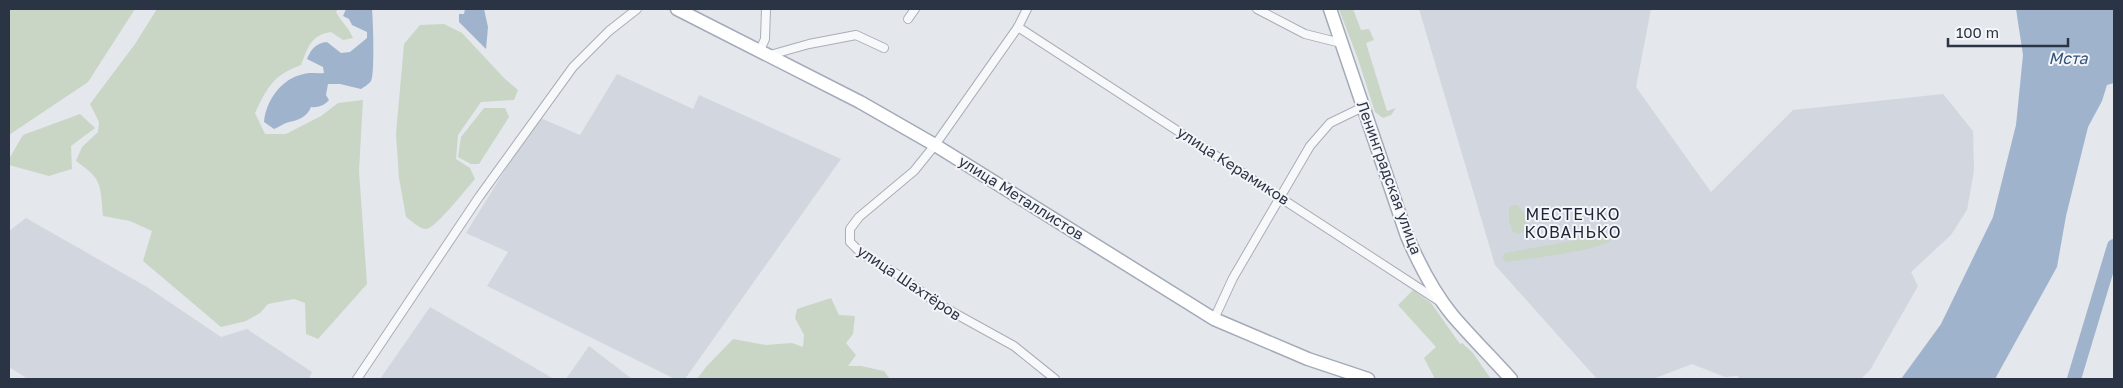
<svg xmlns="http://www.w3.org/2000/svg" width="2123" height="388" viewBox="0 0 2123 388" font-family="'Golos Text',sans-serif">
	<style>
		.built { fill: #d2d6de }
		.green { fill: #c9d6c5 }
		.water { fill: #9fb4cc }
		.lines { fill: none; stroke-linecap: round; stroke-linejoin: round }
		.river { stroke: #9fb4cc; stroke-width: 14 }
		.street-casing { stroke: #a9aeb7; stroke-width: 10 }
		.primary-casing { stroke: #a3abb8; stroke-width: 15 }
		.street { stroke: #f7f8fa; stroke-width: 8 }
		.primary { stroke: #fff; stroke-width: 12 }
		.labels { text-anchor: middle; stroke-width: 4; stroke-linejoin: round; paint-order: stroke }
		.street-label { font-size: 15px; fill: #2b3445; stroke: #f4f6f9 }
		.water-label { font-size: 16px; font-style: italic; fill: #34527a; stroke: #f4f6f9 }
		.neighbourhood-label { font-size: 16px; letter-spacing: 1px; fill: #1d2536; stroke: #f4f6f9 }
	</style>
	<rect width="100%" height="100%" fill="#e4e7ec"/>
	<!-- built -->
	<g class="built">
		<path d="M1419 9H1651L1636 87 1711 192 1793 110 1943 94 1973 131 1974 171 1967 210 1951 235 1911 272 1918 286 1870 370 1861 379H1741L1737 376 1725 377 1692 364 1653 379H1597L1495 265Z"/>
		<path d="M617 74 693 109 699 95 841 159 685 379H675L487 286 508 252 466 233 538 117 580 135Z"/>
		<path d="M26 218 147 287 221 337 247 329 312 372 309 379H28L9 367V231Z"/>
		<path d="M430 307 554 379H380Z"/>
		<path d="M589 346 632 379H566Z"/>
	</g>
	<!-- green -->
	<g class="green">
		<path d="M9 9H135L88 82 9 135Z"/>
		<path d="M157 9H338L336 12C341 21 349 28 353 38L343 40 331 32C311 35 308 47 301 65 273 75 267 88 255 113L265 134H286L321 116 338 103 363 100 359 171 367 284 318 339 306 334 305 303 294 299 268 304 260 313 246 321 221 327 143 261 152 231 130 221 103 216C100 184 103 180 76 161L82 147 98 132 99 122 90 104 135 44Z"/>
		<path d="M1339 9H1353L1361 30 1369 29 1374 40 1366 43 1387 111 1396 108 1391 115 1383 118 1375 112 1358 59Z"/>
		<path d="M444 24 462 33 505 79 518 90 514 100 481 102 458 135 456 159 470 168 475 179C467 188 435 229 426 229 419 229 411 220 406 217L399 178 396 134 404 44 420 25Z"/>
		<path d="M484 108H505L509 117 479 164H471L458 157 461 137Z"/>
		<path d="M80 114 95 128 71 146 72 169 49 176 9 165V159L23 135Z"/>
		<path d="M1514 205H1518C1525 214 1529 221 1526 231L1518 234 1513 232 1509 221V207Z"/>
		<path d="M1605 231 1609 232 1611 240C1599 251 1526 259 1506 262L1502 257 1505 253 1577 240Z"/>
		<path d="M1413 290 1431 303 1460 344 1462 343 1473 353 1491 379H1435L1424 358 1436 347 1398 305Z"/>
		<path d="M831 298 839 315 855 316 853 334 846 343 856 355 848 366H861L884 371 890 379H697L706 367 733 339 766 345 792 343 803 347 804 335 795 318 797 309Z"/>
	</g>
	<!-- water -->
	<g class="water">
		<path d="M346 9H372C373 19 375 75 371 81 369 84 364 87 361 89L340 84H328L326 95 329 100C325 105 318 108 311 107 307 117 299 120 289 122 284 123 279 127 274 129L264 122C266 100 282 78 304 74 310 72 317 74 324 73L323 67 307 59C311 49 316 43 327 42L341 53 350 52 367 38V32L352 25 349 19 343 16Z"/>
		<path d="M465 9H484L488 27 486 49 459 22V14H464Z"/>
		<path d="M2016 9H2114V83L2107 85 2102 101 2088 127 2066 216 2057 267 1995 379H1901L1941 324 1993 217 2016 125 2023 55Z"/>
	</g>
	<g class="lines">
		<!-- river -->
		<path class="river" d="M2074 379 2114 246"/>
		<defs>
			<g id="street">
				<path d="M1027 9 1018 27 935 145 914 171 859 217 850 229V242L862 254 900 276 938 304 1014 346 1055 379"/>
				<path d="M1257 9 1305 34 1341 43"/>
				<path d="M908 19 915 9"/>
				<path d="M1018 27 1439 301"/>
				<path d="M760 50 765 39 766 9"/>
				<path d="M770 55 809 44 856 35 884 48"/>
				<path d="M1214 319 1233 278 1310 146 1330 123 1363 107"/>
				<path d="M357 379 479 197 573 67 609 31 637 9"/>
			</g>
			<g id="primary">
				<path d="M677 9 860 102 935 145 1214 319 1308 359 1368 379"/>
				<path d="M1330 9 1407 236C1419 264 1434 293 1453 316 1472 338 1492 358 1511 379"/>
			</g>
		</defs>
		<!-- street casing -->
		<use href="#street" class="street-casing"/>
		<!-- primary casing -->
		<use href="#primary" class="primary-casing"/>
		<!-- street -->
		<use href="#street" class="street"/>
		<!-- primary -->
		<use href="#primary" class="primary"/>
	</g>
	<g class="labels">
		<!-- street labels -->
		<g class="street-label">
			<text transform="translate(1233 166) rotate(33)" y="5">улица Керамиков</text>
			<text transform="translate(1389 178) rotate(70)" y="5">Ленинградская улица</text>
			<text transform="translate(1021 198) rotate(32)" y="5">улица Металлистов</text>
			<text transform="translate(909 283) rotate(34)" y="5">улица Шахтёров</text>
		</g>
		<!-- water labels -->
		<g class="water-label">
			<text x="2068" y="64">Мста</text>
		</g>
		<!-- neighbourhood labels -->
		<g class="neighbourhood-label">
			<text x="1573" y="220">МЕСТЕЧКО<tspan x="1573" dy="18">КОВАНЬКО</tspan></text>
		</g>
	</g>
	<!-- border -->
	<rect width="2123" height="388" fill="none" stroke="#2b3445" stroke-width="20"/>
	<!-- scale -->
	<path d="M1948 38v8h120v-8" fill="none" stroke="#2b3445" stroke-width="2.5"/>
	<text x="1956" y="38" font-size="15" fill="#2b3445" stroke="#f4f6f9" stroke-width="4" paint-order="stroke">100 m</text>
</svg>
